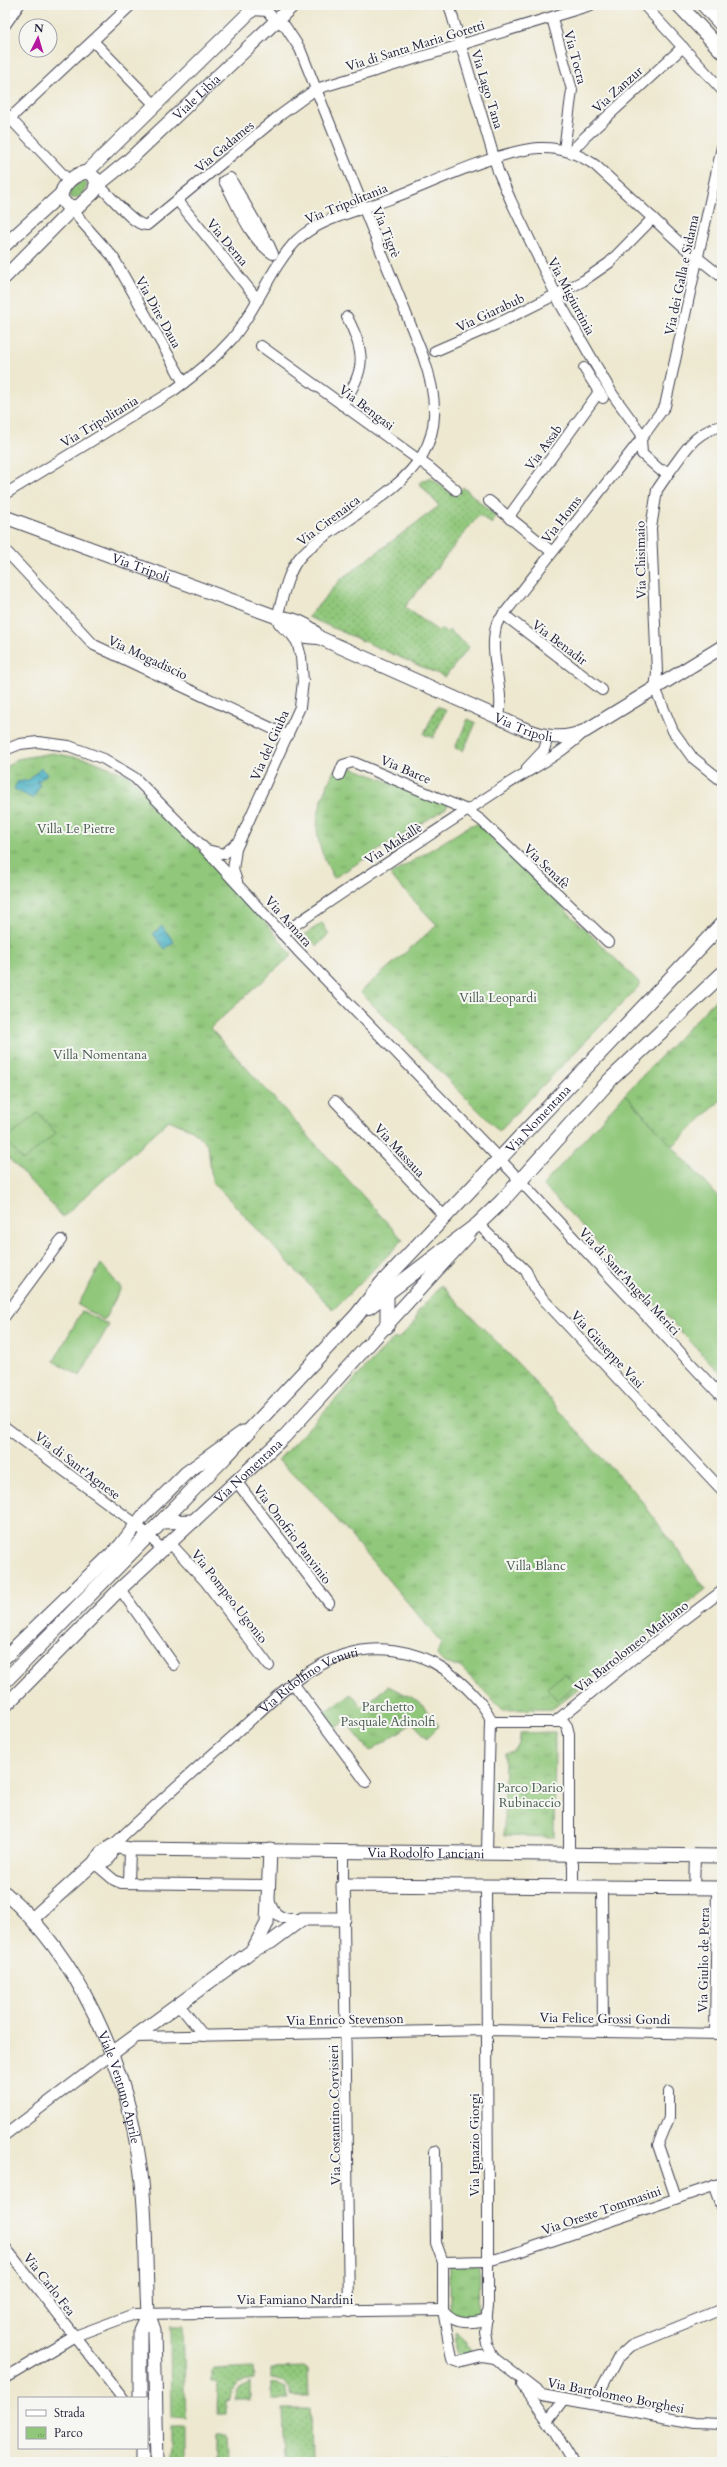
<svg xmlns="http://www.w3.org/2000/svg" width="727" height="2467" viewBox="0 0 727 2467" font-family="Cardo,serif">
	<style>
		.grass { fill: url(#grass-dots); stroke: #59745a }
		.park { fill: url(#park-tufts); stroke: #59745a }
		.garden { fill: #90c77a; stroke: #59745a }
		.water { fill: url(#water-waves); stroke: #346980 }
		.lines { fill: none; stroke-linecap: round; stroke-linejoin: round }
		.minor-casing { stroke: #404051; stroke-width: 12 }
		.tertiary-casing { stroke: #404051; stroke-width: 15 }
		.secondary-casing { stroke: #404051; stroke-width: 16 }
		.minor { stroke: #fff; stroke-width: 10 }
		.tertiary { stroke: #fff; stroke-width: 13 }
		.secondary { stroke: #fff; stroke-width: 14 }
		.labels { text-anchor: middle; stroke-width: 4; stroke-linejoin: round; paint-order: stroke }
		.street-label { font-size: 13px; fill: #22223b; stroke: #f6f6f2 }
		.park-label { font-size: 13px; fill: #485c51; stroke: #f6f6f2 }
	</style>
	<defs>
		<pattern id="grass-dots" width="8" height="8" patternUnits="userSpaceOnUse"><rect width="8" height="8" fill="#90c77a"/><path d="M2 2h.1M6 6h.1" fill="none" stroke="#75a165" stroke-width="1.8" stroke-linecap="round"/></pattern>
		<pattern id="park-tufts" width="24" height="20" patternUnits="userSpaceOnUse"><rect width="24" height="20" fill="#90c77a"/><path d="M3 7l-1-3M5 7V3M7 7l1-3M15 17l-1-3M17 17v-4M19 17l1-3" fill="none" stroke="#75a165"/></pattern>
		<pattern id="water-waves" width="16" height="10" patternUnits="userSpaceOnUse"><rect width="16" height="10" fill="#46b0c4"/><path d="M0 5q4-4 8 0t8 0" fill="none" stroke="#3a8fa0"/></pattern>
	</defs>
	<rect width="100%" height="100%" fill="#f6f6f2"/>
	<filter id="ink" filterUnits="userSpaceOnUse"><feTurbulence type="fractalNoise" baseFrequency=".025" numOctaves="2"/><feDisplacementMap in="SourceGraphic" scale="8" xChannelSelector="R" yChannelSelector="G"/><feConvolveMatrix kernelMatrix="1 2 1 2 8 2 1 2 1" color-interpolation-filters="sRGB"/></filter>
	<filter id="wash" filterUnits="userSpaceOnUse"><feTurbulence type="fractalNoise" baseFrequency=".012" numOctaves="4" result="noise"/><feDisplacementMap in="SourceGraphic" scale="16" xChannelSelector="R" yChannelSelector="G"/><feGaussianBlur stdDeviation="0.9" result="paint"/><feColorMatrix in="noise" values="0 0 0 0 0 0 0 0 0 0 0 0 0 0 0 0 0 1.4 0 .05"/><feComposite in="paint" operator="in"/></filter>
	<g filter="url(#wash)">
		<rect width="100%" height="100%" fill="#ede8cf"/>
		<!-- grass -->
		<g class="grass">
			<path d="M83 180 87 184C85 192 79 200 70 198V190Z"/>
			<path d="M430 477 455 496 463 487 496 516 492 524 479 515 405 607 438 631 441 629 446 633 449 630 469 647 445 677 308 617 341 579 439 506 419 483Z"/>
			<path d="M437 706 446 710 433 738 424 734Z"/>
			<path d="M468 719 476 723 463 751 455 748Z"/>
			<path d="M322 923 329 934 317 946 305 934Z"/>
			<path d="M170 2326H183L186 2419 171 2418Z"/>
			<path d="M456 2332 474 2352 462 2356C453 2352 456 2341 456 2332Z"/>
			<path d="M253 2367 254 2380C241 2381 231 2386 230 2400L226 2401V2414H217L218 2381H212V2371L214 2369Z"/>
			<path d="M304 2367 308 2370 309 2396H292C289 2385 282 2380 271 2379V2368Z"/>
			<path d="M250 2383V2400H235L238 2390Z"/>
			<path d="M272 2383 286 2389 289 2400H272Z"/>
			<path d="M282 2409H310L311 2462H279L284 2460Z"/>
			<rect x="172" y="2428" width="14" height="34"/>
			<path d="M217 2435H227L228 2456 242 2460V2462H217Z"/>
		</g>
		<!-- park -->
		<g class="park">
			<path d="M52 753 91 760 128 775 246 898 292 955 210 1028 403 1240 333 1310 212 1181 208 1145 192 1130 169 1120 63 1217 5 1154V768L17 759Z"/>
			<path d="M350 767 448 804 446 808 334 878C309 833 314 816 334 770L343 775Z"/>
			<path d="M478 824 641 984 499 1131 360 992 437 925 390 875 471 825Z"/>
			<path d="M722 993V1099L672 1147 625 1094Z"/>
			<path d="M441 1285 527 1373 592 1448 635 1492 706 1589 552 1709 503 1710 460 1667 444 1663 437 1655 441 1642 316 1495 278 1460 393 1339 399 1338 415 1322 417 1313Z"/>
			<path d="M388 1686 419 1701 439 1726 427 1738 413 1723 370 1751 345 1721 332 1733 319 1716 351 1694 362 1707Z"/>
			<path d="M555 1732 554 1837 504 1836 505 1753C518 1751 520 1745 520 1733Z"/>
			<path d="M450 2266H479L478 2317H455L450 2310Z"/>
		</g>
		<!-- garden -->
		<g class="garden">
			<path d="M625 1094 722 1201V1375L543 1185Z"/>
			<path d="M38 1113 56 1133 23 1161 6 1140Z"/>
			<path d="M101 1264 121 1288 104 1320 78 1305Z"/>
			<path d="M82 1311 109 1325 80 1376 54 1361Z"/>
			<path d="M565 1673 575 1685 557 1700 547 1688Z"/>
			<path d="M450 2459V2462L358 2461Z"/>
		</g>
		<!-- water -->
		<g class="water">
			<path d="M41 768 47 774 39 781 36 780 40 785 33 799 14 789 17 782 29 780Z"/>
			<path d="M162 926 174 942 165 949 153 934Z"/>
		</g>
	</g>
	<g filter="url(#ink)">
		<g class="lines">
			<defs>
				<g id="minor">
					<path d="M449 5 498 171 511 201 561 305 613 395 643 436"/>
					<path d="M644 5 722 90"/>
					<path d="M252 10 267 11 276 21 285 26 300 49 423 356C456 449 412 476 343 524 328 534 311 544 300 557 287 572 283 598 277 617"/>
					<path d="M552 18 572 90 564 150"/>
					<path d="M5 25 19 5"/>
					<path d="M93 41 154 104"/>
					<path d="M5 113 69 181"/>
					<path d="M5 123 131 5"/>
					<path d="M722 147 665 406 641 439 642 454 660 470 670 471C686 450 694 432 722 426"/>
					<path d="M571 152 585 137 683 47"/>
					<path d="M230 178 269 245 273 254C249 239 238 205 224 181Z"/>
					<path d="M98 185C110 194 134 227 147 225L279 116 316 89 591 5"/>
					<path d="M178 201 258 300"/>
					<path d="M73 208 81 221 113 257 184 383"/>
					<path d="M261 346 430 468 456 490"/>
					<path d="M435 351 495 325 583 281 609 263 653 218"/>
					<path d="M584 368 603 398"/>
					<path d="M342 405C366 370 366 354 347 317"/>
					<path d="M670 471 657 490 651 528 657 673 655 688 673 731 692 757 722 781"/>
					<path d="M5 494 173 391C194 376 215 358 232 339 257 309 270 268 297 240 320 218 361 210 390 199 432 183 497 151 539 148 560 147 578 153 595 165L684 247 722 277"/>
					<path d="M489 501 552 552"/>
					<path d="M510 519 512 512 599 392"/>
					<path d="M5 550 94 645 288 736"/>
					<path d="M503 614 602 690"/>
					<path d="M499 717C505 686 487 655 497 623L641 439"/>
					<path d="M5 750 20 744 38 742 69 746 104 759 135 778 204 848 298 951 511 1171 722 1397"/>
					<path d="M527 768 544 750 548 737"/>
					<path d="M339 775 343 765 353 762 467 810 482 821 608 942"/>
					<path d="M207 850 224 854 238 842"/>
					<path d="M237 881 233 870 236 849 300 707 303 681 301 657 297 642 289 631"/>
					<path d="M282 934C354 884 427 837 500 789 528 770 558 757 583 733"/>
					<path d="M335 1101 446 1218"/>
					<path d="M478 1224 526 1271 534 1288 544 1300 722 1490"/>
					<path d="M5 1316 61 1240"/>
					<path d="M5 1427 136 1524 163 1550"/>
					<path d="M236 1481 329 1603"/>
					<path d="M170 1543 205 1581 269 1666"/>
					<path d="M120 1589 174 1665"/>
					<path d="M293 1683 366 1782"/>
					<path d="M556 1721 630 1661 722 1591"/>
					<path d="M343 1851V1885"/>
					<path d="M487 1851 490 1722H564L567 1726 569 1734V1854L573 1864V1888"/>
					<path id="s1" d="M94 1863C106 1864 115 1859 112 1846 151 1809 191 1773 231 1738 265 1708 299 1670 343 1655 376 1644 415 1649 444 1669 459 1679 485 1704 491 1720"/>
					<path d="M94 1863 114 1880 121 1883 269 1885"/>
					<path d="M129 1883 130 1849"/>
					<path d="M486 1888 488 2196V2306L485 2331 487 2344 494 2358 542 2395 695 2423 722 2424"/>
					<path d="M602 1888 603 2032"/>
					<path d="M694 1888 695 1855"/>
					<path d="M269 1899C273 1918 285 1920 302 1919"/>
					<path d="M344 1919 349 2312"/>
					<path d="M179 2005 204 2036"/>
					<path d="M715 2033 717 1888"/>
					<path d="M136 2037 487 2030 722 2034"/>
					<path d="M669 2092V2118L658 2145 676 2198"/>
					<path d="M5 2135 111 2054"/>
					<path d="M435 2151 436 2243 443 2262"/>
					<path d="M714 2185 722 2207"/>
					<path d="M5 2247 123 2398"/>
					<path d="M443 2310C454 2325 471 2324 487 2319"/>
					<path d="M494 2358 481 2356 458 2362 452 2359 443 2310V2262L487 2261 507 2256 722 2183"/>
					<path d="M5 2378 75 2336 134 2314 443 2310"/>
					<path d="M522 2385 548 2421"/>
					<path d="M564 2400 548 2421 573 2462"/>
					<path d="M593 2404 617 2359 631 2346 722 2309"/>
				</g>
				<g id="tertiary">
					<path d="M87 172 257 5"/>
					<path d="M88 172 97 180 94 192 78 207 67 206 61 198C61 185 75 173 88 172Z"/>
					<path id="s2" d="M98 185 128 161 293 5"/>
					<path d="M5 245 61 194"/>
					<path d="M5 277 73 208"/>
					<path id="s3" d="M5 517 277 617C291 618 311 624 318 637"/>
					<path id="s4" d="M277 617C285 633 301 638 318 637L522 728C544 737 562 741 585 731L722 647"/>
					<path d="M387 1327V1294"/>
					<path d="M162 1522 194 1521"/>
					<path d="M5 1657 120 1546 143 1516 186 1473 243 1432"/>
					<path id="s5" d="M5 1706 120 1589 284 1437 468 1236"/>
					<path id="s6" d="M5 1893C79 1957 125 2063 139 2159 147 2210 145 2262 148 2313L154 2330 157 2462"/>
					<path id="s7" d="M32 1919 94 1863 101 1853 112 1846 130 1849 722 1856"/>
					<path d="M253 1950 267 1923 270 1850"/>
					<path d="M111 2054 253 1950 271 1942 302 1919H344L343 1885 722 1888"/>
					<path d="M140 2398V2330L148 2313"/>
					<path d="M142 2448V2462"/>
				</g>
				<g id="secondary">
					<path d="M679 5 722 51"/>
					<path d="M704 5 722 25"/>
					<path d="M369 1307 478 1224 502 1201 611 1079 722 974"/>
					<path id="s8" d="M5 1681 225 1457 357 1315 382 1283 722 924"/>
				</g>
			</defs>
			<!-- minor casing -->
			<use href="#minor" class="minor-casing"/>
			<!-- tertiary casing -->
			<use href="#tertiary" class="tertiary-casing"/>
			<!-- secondary casing -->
			<use href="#secondary" class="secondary-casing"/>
			<!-- minor -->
			<use href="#minor" class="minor"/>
			<!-- tertiary -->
			<use href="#tertiary" class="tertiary"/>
			<!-- secondary -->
			<use href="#secondary" class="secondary"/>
		</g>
	</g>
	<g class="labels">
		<!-- street labels -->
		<g class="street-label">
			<text transform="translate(415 45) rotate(-17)" y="5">Via di Santa Maria Goretti</text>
			<text transform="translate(576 57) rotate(75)" y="5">Via Tocra</text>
			<text transform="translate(488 89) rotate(73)" y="5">Via Lago Tana</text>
			<text transform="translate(617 89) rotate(-42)" y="5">Via Zanzur</text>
			<text dy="5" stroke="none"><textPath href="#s2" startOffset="132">Viale Libia</textPath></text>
			<text transform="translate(224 146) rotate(-40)" y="5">Via Gadames</text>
			<text transform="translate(346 203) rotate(-22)" y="5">Via Tripolitania</text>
			<text transform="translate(387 232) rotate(68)" y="5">Via Tigrè</text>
			<text transform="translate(228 242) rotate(50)" y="5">Via Derna</text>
			<text transform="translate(681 275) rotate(-78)" y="5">Via dei Galla e Sidama</text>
			<text transform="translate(572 296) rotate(62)" y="5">Via Migiurtinia</text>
			<text transform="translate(159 312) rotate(61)" y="5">Via Dire Daua</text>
			<text transform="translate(490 312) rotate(-25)" y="5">Via Giarabub</text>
			<text transform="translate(367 407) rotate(37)" y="5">Via Bengasi</text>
			<text transform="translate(99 421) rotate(-31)" y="5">Via Tripolitania</text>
			<text transform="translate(543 447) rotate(-54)" y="5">Via Assab</text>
			<text transform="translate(561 519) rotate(-52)" y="5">Via Homs</text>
			<text transform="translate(328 520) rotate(-37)" y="5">Via Cirenaica</text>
			<text transform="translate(640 560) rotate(-91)" y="5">Via Chisimaio</text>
			<text dy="5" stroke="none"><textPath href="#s3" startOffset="145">Via Tripoli</textPath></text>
			<text transform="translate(560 642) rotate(37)" y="5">Via Benadir</text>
			<text transform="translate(148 657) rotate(25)" y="5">Via Mogadiscio</text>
			<text dy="5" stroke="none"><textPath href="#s4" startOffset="273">Via Tripoli</textPath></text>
			<text transform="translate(269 745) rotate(-66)" y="5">Via del Giuba</text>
			<text transform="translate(406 769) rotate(23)" y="5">Via Barce</text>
			<text transform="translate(393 843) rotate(-33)" y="5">Via Makallè</text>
			<text transform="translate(547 866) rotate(44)" y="5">Via Senafè</text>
			<text transform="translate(289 921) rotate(48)" y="5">Via Asmara</text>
			<text dy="5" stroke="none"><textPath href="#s8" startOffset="775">Via Nomentana</textPath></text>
			<text transform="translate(400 1150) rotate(47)" y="5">Via Massaua</text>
			<text transform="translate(630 1281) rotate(47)" y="5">Via di Sant'Angela Merici</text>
			<text transform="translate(608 1349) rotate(47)" y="5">Via Giuseppe Vasi</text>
			<text transform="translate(78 1465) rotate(37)" y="5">Via di Sant'Agnese</text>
			<text dy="5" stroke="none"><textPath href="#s5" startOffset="338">Via Nomentana</textPath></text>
			<text transform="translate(293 1534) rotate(53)" y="5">Via Onofrio Panvinio</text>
			<text transform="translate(230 1596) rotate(52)" y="5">Via Pompeo Ugonio</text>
			<text transform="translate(631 1646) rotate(-38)" y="5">Via Bartolomeo Marliano</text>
			<text dy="5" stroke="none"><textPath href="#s1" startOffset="289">Via Ridolfino Venuti</textPath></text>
			<text dy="5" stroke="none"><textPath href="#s7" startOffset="423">Via Rodolfo Lanciani</textPath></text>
			<text transform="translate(703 1960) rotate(-89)" y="5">Via Giulio de Petra</text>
			<text transform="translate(605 2018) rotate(1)" y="5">Via Felice Grossi Gondi</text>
			<text transform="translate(345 2019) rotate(-1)" y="5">Via Enrico Stevenson</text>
			<text dy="5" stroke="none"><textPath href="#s6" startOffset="229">Viale Ventuno Aprile</textPath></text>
			<text transform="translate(334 2115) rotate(-91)" y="5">Via Costantino Corvisieri</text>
			<text transform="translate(474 2145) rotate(-90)" y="5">Via Ignazio Giorgi</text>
			<text transform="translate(601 2210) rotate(-19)" y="5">Via Oreste Tommasini</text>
			<text transform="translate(50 2284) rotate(52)" y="5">Via Carlo Fea</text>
			<text x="295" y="2304">Via Famiano Nardini</text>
			<text transform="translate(616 2395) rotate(11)" y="5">Via Bartolomeo Borghesi</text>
		</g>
		<!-- park labels -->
		<g class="park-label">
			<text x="76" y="833">Villa Le Pietre</text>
			<text x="498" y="1002">Villa Leopardi</text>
			<text x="100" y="1059">Villa Nomentana</text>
			<text x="536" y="1570">Villa Blanc</text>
			<text x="388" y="1711">Parchetto<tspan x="388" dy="15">Pasquale Adinolfi</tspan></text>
			<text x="530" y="1792">Parco Dario<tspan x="530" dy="15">Rubinaccio</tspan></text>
		</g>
	</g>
	<!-- margin -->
	<rect width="727" height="2467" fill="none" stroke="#f6f6f2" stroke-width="20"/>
	<!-- legend -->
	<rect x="18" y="2397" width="130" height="52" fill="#f6f6f2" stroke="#a1a1a9"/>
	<rect x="26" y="2410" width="20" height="6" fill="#ffffff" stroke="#a1a1a9"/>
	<text x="54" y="2417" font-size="12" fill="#22223b">Strada</text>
	<rect x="26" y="2427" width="20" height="12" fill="url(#park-tufts)" stroke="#a1a1a9"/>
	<text x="54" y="2437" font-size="12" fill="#22223b">Parco</text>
	<!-- north arrow -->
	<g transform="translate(38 38) rotate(5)"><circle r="19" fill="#f6f6f2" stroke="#a1a1a9"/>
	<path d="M0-3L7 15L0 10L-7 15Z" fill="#b5179e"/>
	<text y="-6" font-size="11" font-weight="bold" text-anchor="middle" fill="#22223b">N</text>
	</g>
</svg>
